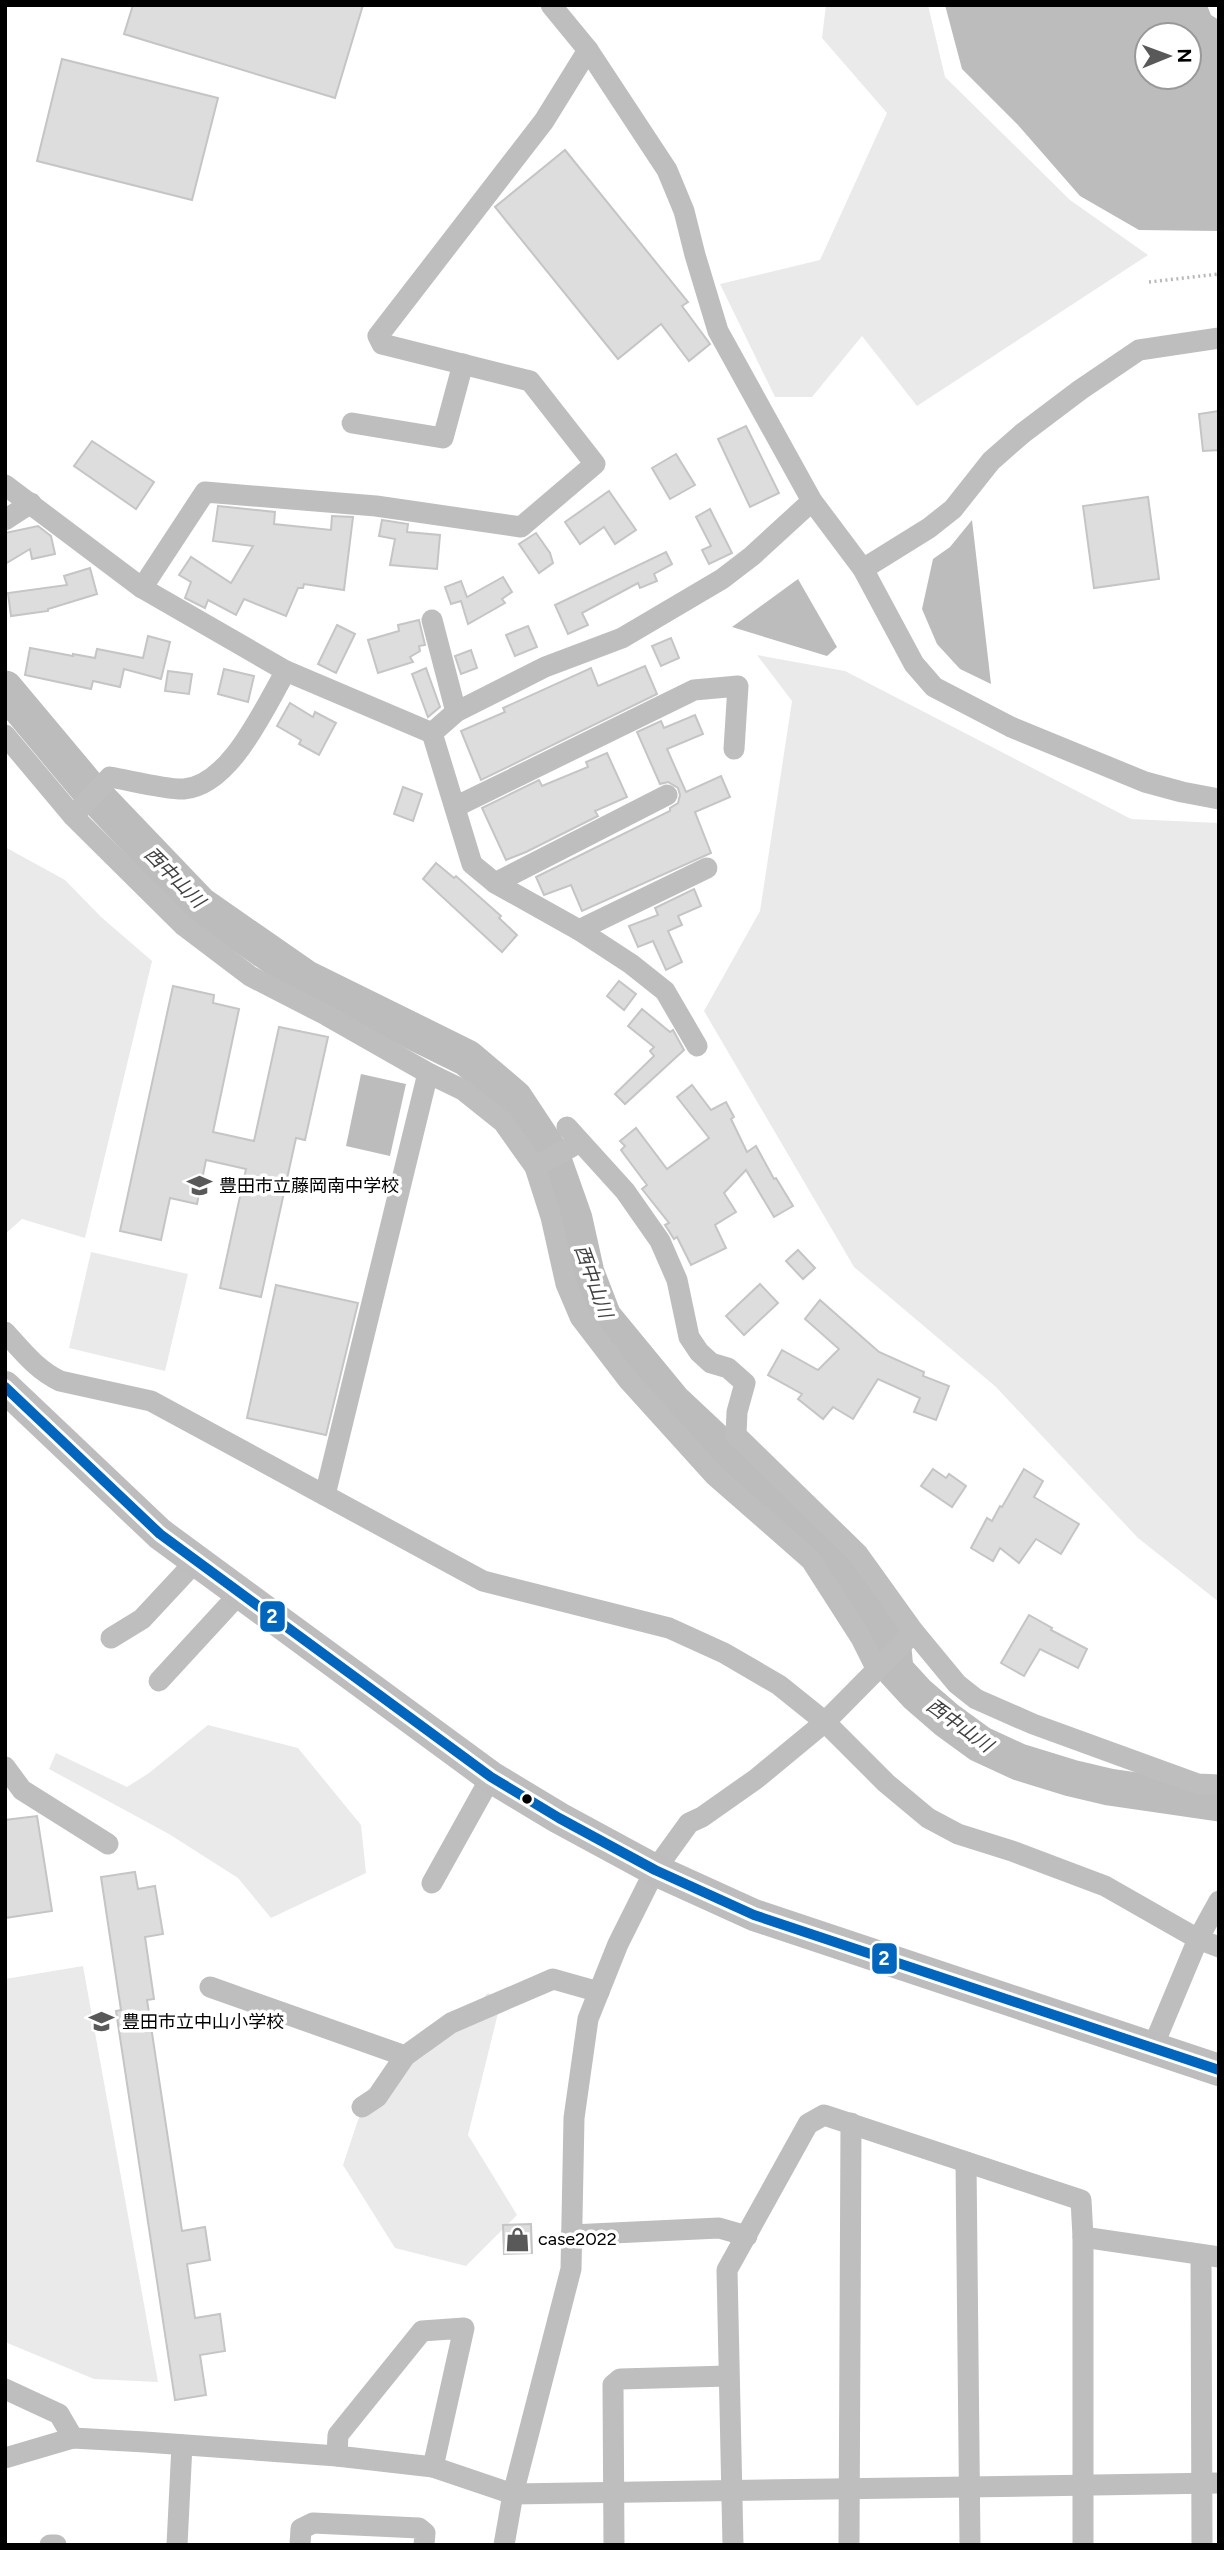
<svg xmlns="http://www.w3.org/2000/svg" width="1224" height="2550" viewBox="0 0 1224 2550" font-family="Figtree,'Noto Sans JP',sans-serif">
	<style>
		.green { fill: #eaeaea }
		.water { fill: #bcbcbc; fill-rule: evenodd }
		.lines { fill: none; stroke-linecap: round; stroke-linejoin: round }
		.river { stroke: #bcbcbc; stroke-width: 37 }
		.building { fill: #ddd; stroke: #c5c5c5; stroke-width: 2 }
		.path { stroke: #b8b8b8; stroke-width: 3.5; stroke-dasharray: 2 3.5; stroke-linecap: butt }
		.minor { stroke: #bebebe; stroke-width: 21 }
		.highway { stroke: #bdbdbd; stroke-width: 32 }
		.bus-1-casing { stroke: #fff; stroke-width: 16 }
		.bus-1 { stroke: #0065bd; stroke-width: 10 }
		.bus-dot { fill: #000; stroke: #fff; stroke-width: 2.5 }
		.labels { text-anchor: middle; stroke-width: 7; stroke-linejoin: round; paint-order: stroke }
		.poi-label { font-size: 18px; fill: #000; stroke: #fff; text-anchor: start }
		.water-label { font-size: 19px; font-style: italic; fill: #414141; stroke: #fff }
		.line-badge { stroke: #fff; stroke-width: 2.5 }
		.badge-label { font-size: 19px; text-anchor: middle; font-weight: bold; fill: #fff }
	</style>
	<rect width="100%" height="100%" fill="#fff"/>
	<!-- green -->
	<g class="green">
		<path d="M826 5H928L945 77 1070 200 1148 255 917 406 862 336 812 397H775L720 284 820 260 887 113 822 38Z"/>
		<path d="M757 655 845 671 1131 819 1219 823V1602L1138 1538 996 1387 854 1267 704 1011 760 911 792 701Z"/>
		<path d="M5 847 65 880 101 917 152 961 85 1238 22 1219 5 1234Z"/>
		<path d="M91 1252 188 1274 165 1371 69 1348Z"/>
		<path d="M208 1725 298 1748 361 1825 366 1873 271 1918 238 1878 169 1834 49 1769 56 1753 127 1787 149 1773Z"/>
		<path d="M83 1966 158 2382 94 2379 5 2342V1979Z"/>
		<path d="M488 1993 501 2001 468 2135 517 2215 466 2266 395 2248 343 2165 367 2093 427 2053Z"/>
	</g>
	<!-- water -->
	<g class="water">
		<path d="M945 5H1207L1211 15 1219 20V231L1139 230 1080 196 1018 125 962 69ZM1147 35H1189V77H1147Z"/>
		<path d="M972 520 991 684 960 669 937 644 922 609 933 559 950 547Z"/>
		<path d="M798 579 837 647 827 656 732 627Z"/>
		<path d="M361 1074 406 1084 390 1156 346 1146Z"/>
	</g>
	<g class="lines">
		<!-- river -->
		<path class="river" d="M5 689 87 787 200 905 305 978 467 1058 514 1098 551 1154 574 1219 586 1273 603 1317 673 1402 787 1509 863 1596 892 1638 895 1670 917 1694 947 1720 980 1744 1019 1762 1071 1778 1109 1787 1219 1803"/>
	</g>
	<!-- building -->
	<g class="building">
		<path d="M133 5H363L335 98 124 34Z"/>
		<path d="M62 59 218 98 192 200 37 161Z"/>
		<path d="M565 150 688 302 682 306 710 344 689 361 661 324 618 359 495 207Z"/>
		<path d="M1219 411V450L1203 451 1199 414Z"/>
		<path d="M746 426 779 493 750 507 718 439Z"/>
		<path d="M92 441 154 482 136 509 74 466Z"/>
		<path d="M676 454 695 485 670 499 652 468Z"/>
		<path d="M609 491 636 530 615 544 604 527 580 544 565 522Z"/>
		<path d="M1148 497 1159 579 1094 588 1083 506Z"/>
		<path d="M218 506 275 512 274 524 331 530 332 516 353 517 344 590 304 584 303 588H298L286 616 244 599 236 615 208 600 205 608 185 598 191 582 179 575 191 557 231 583 253 546 213 541Z"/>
		<path d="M710 509 732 553 709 564 702 550 711 546 696 517Z"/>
		<path d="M382 520 408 524 407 532 440 535 437 569 390 565 395 539 379 536Z"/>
		<path d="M38 526 51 536 55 554 32 559 30 549 5 564V533Z"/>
		<path d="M536 533 550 553 553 563 539 573 519 544Z"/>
		<path d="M666 552 672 564 654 574 657 581 640 588 638 583 582 613 588 625 568 634 555 605Z"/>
		<path d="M90 568 97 594 48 609V611L11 616 8 593 67 585 64 576Z"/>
		<path d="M503 577 512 592 502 599 505 603 468 624 461 601 451 604 445 587 461 581 467 597Z"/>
		<path d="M419 620 425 645 419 646 420 651 410 657 413 662 378 673 368 640 399 631 398 625Z"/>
		<path d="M337 625 355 634 336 673 318 664Z"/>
		<path d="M528 626 537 647 515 656 506 635Z"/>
		<path d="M148 636 170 642 161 679 124 669 120 687 93 681 91 689 25 675 30 648 73 656V654L95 658 97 649 143 658Z"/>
		<path d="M671 638 679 658 661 666 652 646Z"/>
		<path d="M471 650 477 668 461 674 455 656Z"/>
		<path d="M645 666 657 694 481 780 461 731 505 712 503 708 591 668 598 686Z"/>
		<path d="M426 668 440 707 428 717 412 674Z"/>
		<path d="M224 669 254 676 248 702 218 694Z"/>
		<path d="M168 671 192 674 189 694 165 691Z"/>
		<path d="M290 703 313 717 315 712 336 723 319 755 299 744 301 740 277 726Z"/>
		<path d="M695 715 703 734 667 749 686 792 721 776 730 797 695 812 711 853 582 911 571 885 544 895 536 877 670 811V808L678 803 680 795 678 788 668 782 660 784 637 732 661 721 664 728Z"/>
		<path d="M607 753 627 797 595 811 598 816 526 852 506 860 482 808 539 780 542 786 588 767 586 762Z"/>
		<path d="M403 787 422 794 413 821 394 814Z"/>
		<path d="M436 863 454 878 456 876 501 916 499 918 517 935 502 952 423 879Z"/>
		<path d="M694 889 701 906 678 916 682 925 668 931 682 962 666 970 653 941 638 947 629 926 658 915 655 908Z"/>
		<path d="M619 981 636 994 624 1010 607 996Z"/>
		<path d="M173 986 214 995 213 1003 239 1009 213 1132 254 1141 279 1027 328 1037 305 1140 296 1138 261 1297 220 1288 246 1169 206 1160 197 1204 170 1198 161 1240 120 1231Z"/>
		<path d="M642 1009 670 1032 673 1030 684 1050 625 1104 615 1094 654 1056 650 1051 654 1047 628 1026Z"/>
		<path d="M692 1085 711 1110 726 1102 734 1117 731 1119 747 1152 756 1146 774 1179 776 1178 793 1206 774 1217 746 1170 724 1193 736 1212 715 1225 726 1248 691 1265 677 1237 674 1239 665 1225 669 1223 642 1189 647 1185 621 1150 625 1146 620 1141 636 1128 667 1169 709 1138 677 1097Z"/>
		<path d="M798 1250 815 1268 803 1279 786 1261Z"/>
		<path d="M760 1284 778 1303 744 1335 726 1316Z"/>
		<path d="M276 1285 358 1303 326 1435 247 1418Z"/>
		<path d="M820 1300 879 1352 924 1372 923 1376 949 1386 936 1420 914 1412 920 1398 878 1379 853 1419 833 1407 823 1419 798 1399 802 1394 768 1375 782 1350 818 1370 839 1349 805 1319Z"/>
		<path d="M933 1469 946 1478 949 1474 966 1486 952 1507 921 1486Z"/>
		<path d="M1024 1469 1043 1481 1034 1497 1079 1524 1061 1554 1036 1539 1019 1563 1000 1548 993 1561 971 1548 987 1518 992 1521 1000 1506 1002 1507Z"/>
		<path d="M1029 1615 1052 1628 1051 1630 1087 1649 1078 1668 1040 1649 1024 1676 1001 1663Z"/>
		<path d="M37 1816 52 1911 5 1918V1820Z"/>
		<path d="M135 1872 138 1889 155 1886 163 1934 145 1937 154 1999 147 2000 182 2231 205 2227 210 2260 187 2264 195 2318 220 2314 225 2351 200 2355 206 2395 175 2400 116 2011 121 2010 101 1877Z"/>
		<path d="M531 2224 532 2253 504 2254 503 2225Z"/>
	</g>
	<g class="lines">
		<!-- path -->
		<path class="path" d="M1149 282 1219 274"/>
		<!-- minor -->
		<g class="minor">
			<path d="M551 5 588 50 667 170 684 211 695 255 718 331 812 501 863 569 914 664 934 687 1011 727 1145 782 1182 792 1219 799"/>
			<path d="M352 423 443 438 463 364"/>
			<path d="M5 485 142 588 286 671 432 733 456 712 545 667 622 638 722 579 752 556 812 501"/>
			<path d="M5 520 31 503"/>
			<path d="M863 569 929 528 953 509 991 461 1023 433 1080 390 1139 350 1219 338"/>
			<path d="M142 588 205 492 376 506 521 527 595 464 530 381 382 344 378 336 544 121 588 50"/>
			<path d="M432 620 456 712"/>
			<path d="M432 733 472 864 495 883 579 930 631 964 665 991 697 1046"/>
			<path d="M5 735 73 816 184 926 250 976 326 1015 428 1073 463 1090 503 1122 535 1167 551 1217 566 1284 580 1317 629 1381 714 1475 811 1560 861 1638 876 1668"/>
			<path d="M455 807 694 690 738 686 734 749"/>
			<path d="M73 816 110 777C128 780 168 790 184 789 231 785 264 708 286 671"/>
			<path d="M495 883 667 795"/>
			<path d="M579 930 707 868"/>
			<path d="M567 1127 625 1191 660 1241 677 1280 689 1337 699 1352 711 1363 728 1368 745 1383 737 1412 736 1435 858 1554 914 1632 957 1684 976 1699 1033 1724 1198 1784 1219 1785"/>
			<path d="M535 1167 580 1142"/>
			<path d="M5 1332C23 1352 37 1370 60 1381L151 1401 483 1581 669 1628 724 1653 779 1685 825 1722 886 1783 928 1818 958 1834 1012 1851 1105 1886 1198 1939 1219 1947"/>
			<path d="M325 1495 428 1073"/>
			<path d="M111 1638 142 1619 196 1561"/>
			<path d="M159 1681 240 1593"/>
			<path d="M5 1767 22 1790 108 1844"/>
			<path d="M432 1883 491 1777"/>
			<path d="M210 1987 405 2056"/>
			<path d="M1152 2049 1198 1939 1219 1901"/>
			<path d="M362 2107 377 2097 405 2056 451 2023 553 1979 599 1992"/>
			<path d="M966 2162 970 2545"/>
			<path d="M571 2235 719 2228 747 2236"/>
			<path d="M1201 2255 1202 2545"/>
			<path d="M5 2389 59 2414 73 2438"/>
			<path d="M337 2456 338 2435 422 2331 464 2328 433 2467"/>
			<path d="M5 2458 73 2438 145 2442 337 2456 433 2467 513 2494 1219 2483"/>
			<path d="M50 2545H56"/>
			<path d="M177 2545 182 2445"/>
			<path d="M300 2545 301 2529 313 2523 419 2528 425 2533 424 2545"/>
			<path d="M504 2545 513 2494 571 2269 574 2118 588 2019 618 1944 655 1870 689 1823 702 1817 756 1779 825 1722 914 1632"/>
			<path d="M614 2545 613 2385 620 2379 728 2376"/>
			<path d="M733 2545 727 2270 808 2124 824 2115 1081 2200 1083 2237 1219 2257"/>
			<path d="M849 2545 851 2123"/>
			<path d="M1083 2545V2237"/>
		</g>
		<!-- highway -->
		<path class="highway" d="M5 1387 160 1534 491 1777 559 1818 655 1870 754 1915 1219 2070"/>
		<defs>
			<path id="bus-1" d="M5 1387 160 1534 491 1777 559 1818 655 1870 754 1915 1219 2070"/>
		</defs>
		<!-- bus-1 casing -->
		<use href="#bus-1" class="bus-1-casing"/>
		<!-- bus-1 -->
		<use href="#bus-1" class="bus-1"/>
	</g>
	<!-- icons -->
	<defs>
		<symbol id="school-bare" viewBox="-9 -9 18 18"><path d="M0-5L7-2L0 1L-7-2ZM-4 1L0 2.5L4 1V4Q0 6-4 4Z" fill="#595959" stroke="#fff" stroke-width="2.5" paint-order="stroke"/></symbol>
		<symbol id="shop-bare" viewBox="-9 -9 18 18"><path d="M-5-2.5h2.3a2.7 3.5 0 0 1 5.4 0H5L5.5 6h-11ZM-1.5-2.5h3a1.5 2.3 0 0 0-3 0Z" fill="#595959" stroke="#fff" stroke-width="2.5" paint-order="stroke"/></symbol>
	</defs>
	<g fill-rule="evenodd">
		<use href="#school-bare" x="182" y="1168" width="35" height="35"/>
		<use href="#school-bare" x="84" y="2004" width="35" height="35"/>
		<use href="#shop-bare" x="500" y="2222" width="35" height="35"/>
	</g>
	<!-- markers -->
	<circle class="bus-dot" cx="527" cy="1799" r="6"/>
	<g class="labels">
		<!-- poi labels -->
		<g class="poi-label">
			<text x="219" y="1192">豊田市立藤岡南中学校</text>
			<text x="122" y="2028">豊田市立中山小学校</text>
			<text x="538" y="2245">case2022</text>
		</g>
		<!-- water labels -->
		<g class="water-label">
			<text transform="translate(175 877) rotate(45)" y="7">西中山川</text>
			<text transform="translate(594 1281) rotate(70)" y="7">西中山川</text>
			<text transform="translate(960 1725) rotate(36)" y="7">西中山川</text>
		</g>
	</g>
	<g class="line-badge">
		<rect x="259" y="1600" width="27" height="33" rx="7" fill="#0065bd"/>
		<rect x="871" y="1942" width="27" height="33" rx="7" fill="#0065bd"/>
	</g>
	<g class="badge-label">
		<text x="272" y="1623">2</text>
		<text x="884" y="1965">2</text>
	</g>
	<!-- border -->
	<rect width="1224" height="2550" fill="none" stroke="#000000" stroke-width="14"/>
	<!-- north arrow -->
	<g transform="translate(1168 56) rotate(89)"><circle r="33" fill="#ffffff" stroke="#999999" stroke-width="2"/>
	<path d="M0-5L12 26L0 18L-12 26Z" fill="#595959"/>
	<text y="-10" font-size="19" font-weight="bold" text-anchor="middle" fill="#000000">N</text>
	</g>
</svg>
